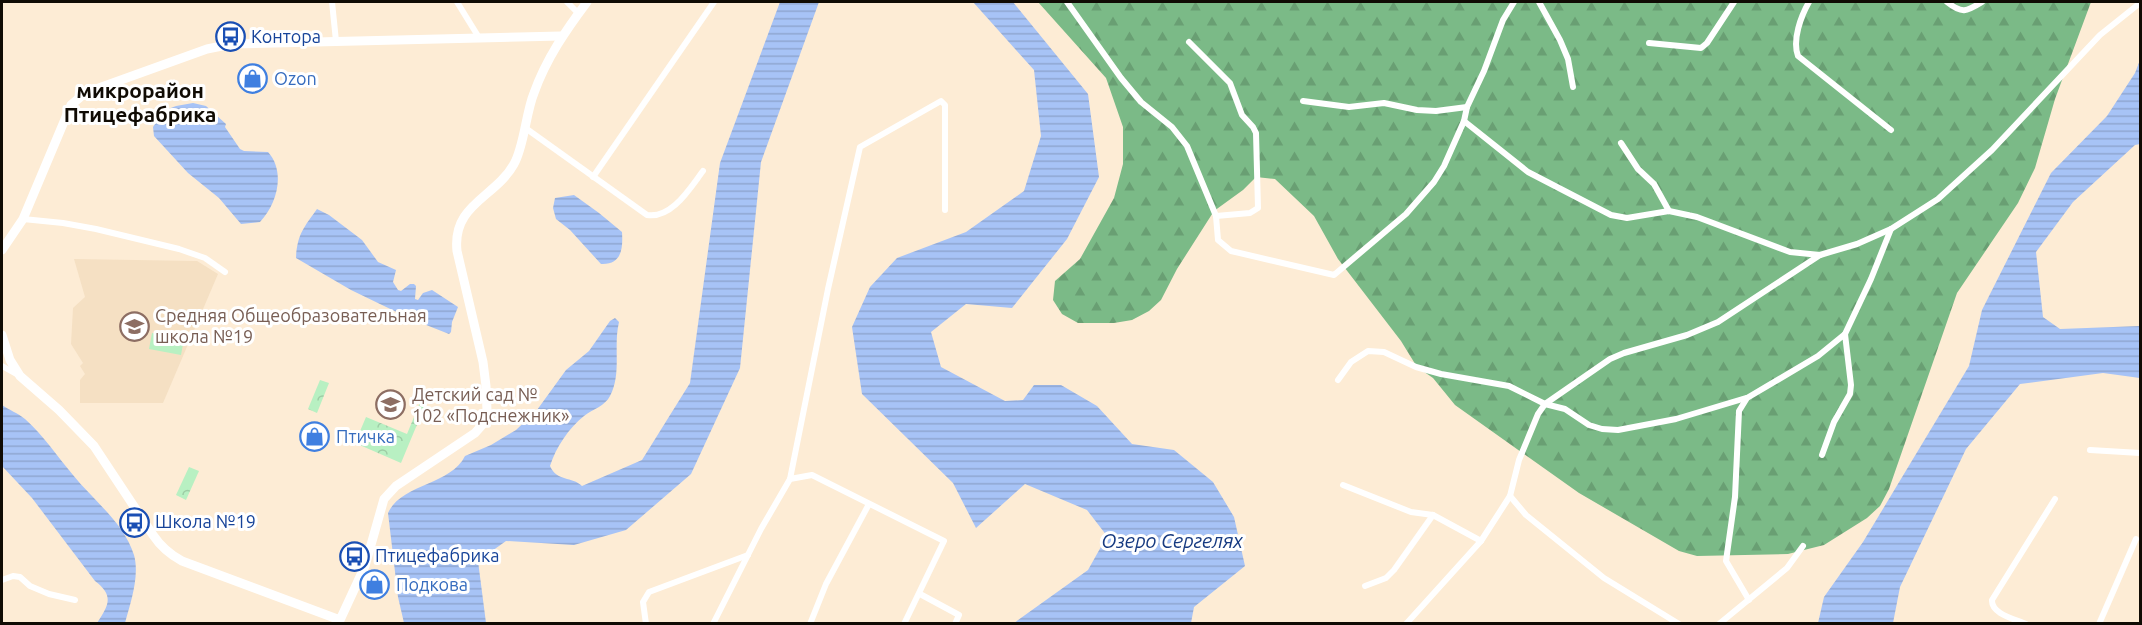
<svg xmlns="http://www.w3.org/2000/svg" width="2142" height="625" viewBox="0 0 2142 625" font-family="Ubuntu,sans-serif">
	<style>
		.built { fill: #f5e0c3 }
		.grass { fill: #b8f0c2 }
		.forest { fill: url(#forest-firs) }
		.park { fill: url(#park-crowns) }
		.water { fill: url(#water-rules) }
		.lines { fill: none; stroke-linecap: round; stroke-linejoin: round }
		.street { stroke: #fff; stroke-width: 6 }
		.secondary { stroke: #fff; stroke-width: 9 }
		.labels { text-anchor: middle; stroke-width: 6; stroke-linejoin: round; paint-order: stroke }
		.transit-label { font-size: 18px; fill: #164399; stroke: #fff; text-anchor: start }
		.shop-label { font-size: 18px; fill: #366cbe; stroke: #fff; text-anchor: start }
		.education-label { font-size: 18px; fill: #785e54; stroke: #fff; text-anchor: start }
		.water-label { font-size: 20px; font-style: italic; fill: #163a81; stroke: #fff }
		.quarter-label { font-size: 21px; font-weight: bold; fill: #100b04; stroke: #fff }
	</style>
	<defs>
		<pattern id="forest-firs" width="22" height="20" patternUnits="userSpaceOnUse" patternTransform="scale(1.5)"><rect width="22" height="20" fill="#7bba87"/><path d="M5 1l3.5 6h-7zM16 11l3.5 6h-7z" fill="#699f73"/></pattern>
		<pattern id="park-crowns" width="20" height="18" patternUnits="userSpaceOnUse" patternTransform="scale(1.5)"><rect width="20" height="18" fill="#b8f0c2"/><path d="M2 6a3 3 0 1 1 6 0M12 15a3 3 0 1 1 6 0" fill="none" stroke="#9dcca5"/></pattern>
		<pattern id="water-rules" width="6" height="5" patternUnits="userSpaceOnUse" patternTransform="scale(1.5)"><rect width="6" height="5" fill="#a7c3f6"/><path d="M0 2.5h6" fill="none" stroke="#8fa6d1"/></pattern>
	</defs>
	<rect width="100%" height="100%" fill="#fdecd5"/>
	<!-- built -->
	<path class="built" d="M74 259 197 261 218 274 163 403H80V380L85 374 80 366 83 363 71 344 73 308 85 297Z"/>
	<!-- grass -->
	<path class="grass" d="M152 333 184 339 181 355 149 349Z"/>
	<!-- forest -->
	<path class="forest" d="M1038 2H2091L2055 99 2035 168 2018 203 1957 293 1889 489 1880 506 1867 518 1824 545 1788 554 1697 556 1679 551 1579 493 1455 405 1433 378 1417 367 1401 341 1338 259 1314 216 1275 179 1256 177 1243 190 1214 211 1177 269 1161 300 1149 311 1132 320 1114 323H1078L1062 314 1053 300 1055 281 1080 259 1114 198 1123 164V127L1106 78Z"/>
	<!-- park -->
	<g class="park">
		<path d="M320 380 329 383 317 413 308 409Z"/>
		<path d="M421 400 426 403 401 463 355 443 366 417 407 434Z"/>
		<path d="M189 467 199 471 186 500 176 495Z"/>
	</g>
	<!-- water -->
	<g class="water">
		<path d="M780 2H819L761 162 740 368 691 474 626 530 574 545 506 541 478 561 486 623H404L398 597 388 513C401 484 451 485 465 456L491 445 516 430 537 410 566 370 589 351 610 321 615 318 619 322C613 347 622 373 610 396 605 406 593 409 584 416 569 428 556 447 550 466 557 482 572 476 582 486L642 460 690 383 720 163Z"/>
		<path d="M973 2H1013L1088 94 1099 177 1067 239 1012 308 966 304 931 332 941 367 1005 401 1023 400 1034 385H1061L1097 406 1132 444 1174 450 1213 482 1234 517 1245 566 1194 607 1191 623H1014L1088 570 1107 536 1087 510 1025 484 976 528 953 483 862 394 852 327 870 287 897 258 966 232 1024 191 1041 136 1034 70Z"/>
		<path d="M2140 60V144L2135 145 2073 202 2036 252 2043 317 2060 329 2140 326V378L2103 373 2020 384 1966 449 1900 587 1893 623H1818L1824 597 1863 542 1969 366 1982 310 2051 173 2107 116 2135 73Z"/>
		<path d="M193 103 206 106 226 124 225 127 240 149 244 151 268 152C286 172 277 204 260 222L241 224 219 198 188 173 154 136 153 127 163 111 176 106Z"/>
		<path d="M574 195 599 213 622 232C623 248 622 265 601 264L570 230 556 219 553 208 555 198Z"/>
		<path d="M317 209 329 215 362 240 378 262 396 270 393 282 398 290 401 291 410 284H414L416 286 415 299 418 300 423 293 432 290 458 307 452 322 451 332 449 334 411 319 351 290 296 258C297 235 304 227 317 209Z"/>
		<path d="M2 405C9 410 18 413 25 419 44 436 57 456 73 475 94 501 124 523 134 555 140 576 130 604 125 623H97C108 606 115 596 95 581L32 498 2 466Z"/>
	</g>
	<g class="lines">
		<!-- street -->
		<g class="street">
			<path d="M332 2 336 41"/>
			<path d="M457 2 478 36"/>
			<path d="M567 2 578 13"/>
			<path d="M1067 2 1121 78 1141 102 1172 127 1187 146 1216 216 1218 240 1231 251 1334 275 1406 214 1434 182 1444 166 1464 121 1467 107 1484 71 1503 20 1514 2"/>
			<path d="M1539 2 1560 40 1568 59 1573 87"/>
			<path d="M1809 2C1801 16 1792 40 1798 56L1891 130"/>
			<path d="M1947 2C1962 14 1966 12 1982 2"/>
			<path d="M1189 42 1230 83 1242 115 1253 127 1256 133 1258 208 1250 213 1216 216"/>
			<path d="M1649 43 1701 48 1707 43 1734 2"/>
			<path d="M1303 101 1349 107 1384 103 1417 110 1436 111 1467 107"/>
			<path d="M1464 121 1528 172 1611 215 1627 218 1669 211 1697 217 1790 252 1820 255"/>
			<path d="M524 127 647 215C672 219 690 188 703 171"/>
			<path d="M1621 143 1638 169 1654 184 1669 211"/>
			<path d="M593 177 714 2"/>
			<path d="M23 219 63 223 96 229 179 249 205 258 225 272"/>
			<path d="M1845 334 1871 279 1891 229"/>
			<path d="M2 366 20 376"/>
			<path d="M1338 380 1351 362 1368 351 1384 352 1416 367 1441 374 1509 386 1545 404 1565 409 1589 425 1602 429 1618 430 1676 419 1746 398"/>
			<path d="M2090 450 2140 453"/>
			<path d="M790 479 812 475 944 541 904 624"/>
			<path d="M1343 485 1411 512 1433 515 1481 541"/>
			<path d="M1510 496 1526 515 1604 578 1679 624"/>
			<path d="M2 580 13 576 20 577 30 586 49 594 75 600"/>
			<path d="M1365 586 1386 578 1394 570 1433 515"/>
			<path d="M920 594 959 615 955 624"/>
			<path d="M1749 600 1726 561 1735 497 1739 411 1747 398 1818 356 1845 334 1851 385 1850 394 1834 422 1822 455"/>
			<path d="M646 624 643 602 649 592 748 555"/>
			<path d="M713 624 761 529 790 479 828 289 860 147 941 101 945 105V210"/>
			<path d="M810 624 826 584 869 504"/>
			<path d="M1406 624 1481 541 1510 496 1519 460 1538 414 1545 404 1610 359 1624 353 1687 335 1718 322 1820 255 1857 244 1891 229 1938 199 1992 150 2100 35 2140 3"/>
			<path d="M1719 624 1787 568 1803 546"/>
			<path d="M2026 624C2015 619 1991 614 1992 600L2055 499"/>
			<path d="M2099 624 2136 539"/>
		</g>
		<!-- secondary -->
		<g class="secondary">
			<path d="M2 250 23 219 71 105 85 93 96 89 207 49 232 44 561 36"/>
			<path d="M2 335 10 360 20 376 59 410 94 446 153 535C161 547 169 554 182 561L340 620 365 566 384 499 396 486 475 433 483 424 487 411 486 386 483 362 457 251C452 204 495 198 514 164 524 147 526 112 534 93 546 59 566 30 587 2"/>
		</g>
	</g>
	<!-- icons -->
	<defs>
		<symbol id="bus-ring" viewBox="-11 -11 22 22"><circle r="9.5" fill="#fff" stroke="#1a4fb4" stroke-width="1.5"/><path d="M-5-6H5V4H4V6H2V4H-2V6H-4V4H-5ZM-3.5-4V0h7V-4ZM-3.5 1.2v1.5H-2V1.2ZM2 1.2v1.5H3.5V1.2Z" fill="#1a4fb4"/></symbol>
		<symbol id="shop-ring" viewBox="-11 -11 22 22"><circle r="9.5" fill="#fff" stroke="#3f7fe0" stroke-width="1.5"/><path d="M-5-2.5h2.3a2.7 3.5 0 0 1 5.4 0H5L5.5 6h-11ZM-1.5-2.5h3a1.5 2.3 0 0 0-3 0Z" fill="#3f7fe0"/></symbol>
		<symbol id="school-ring" viewBox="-11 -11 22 22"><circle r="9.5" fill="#fff" stroke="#8d6e63" stroke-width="1.5"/><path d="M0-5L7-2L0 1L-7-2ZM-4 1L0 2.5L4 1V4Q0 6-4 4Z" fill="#8d6e63"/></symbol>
	</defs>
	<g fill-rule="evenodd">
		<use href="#bus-ring" x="214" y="20" width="33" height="33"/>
		<use href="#shop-ring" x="236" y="62" width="33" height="33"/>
		<use href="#school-ring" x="118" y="310" width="33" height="33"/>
		<use href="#school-ring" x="374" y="388" width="33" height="33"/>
		<use href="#shop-ring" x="298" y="420" width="33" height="33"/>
		<use href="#bus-ring" x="118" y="506" width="33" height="33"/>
		<use href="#bus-ring" x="338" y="540" width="33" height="33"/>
		<use href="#shop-ring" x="358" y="568" width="33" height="33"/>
	</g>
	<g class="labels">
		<!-- transit labels -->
		<g class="transit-label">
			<text x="251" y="43">Контора</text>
			<text x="155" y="528">Школа №19</text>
			<text x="375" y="562">Птицефабрика</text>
		</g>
		<!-- shop labels -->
		<g class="shop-label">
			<text x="274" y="85">Ozon</text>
			<text x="336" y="443">Птичка</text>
			<text x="396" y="591">Подкова</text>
		</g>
		<!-- education labels -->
		<g class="education-label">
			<text x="155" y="322">Средняя Общеобразовательная<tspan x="155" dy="21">школа №19</tspan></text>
			<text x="412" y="401">Детский сад №<tspan x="412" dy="21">102 «Подснежник»</tspan></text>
		</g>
		<!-- water labels -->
		<g class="water-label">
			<text x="1172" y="548">Озеро Сергелях</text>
		</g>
		<!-- quarter labels -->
		<g class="quarter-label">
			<text x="140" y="98">микрорайон<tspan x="140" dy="24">Птицефабрика</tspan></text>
		</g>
	</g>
	<!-- border -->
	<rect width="2142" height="625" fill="none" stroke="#100b04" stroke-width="6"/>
</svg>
